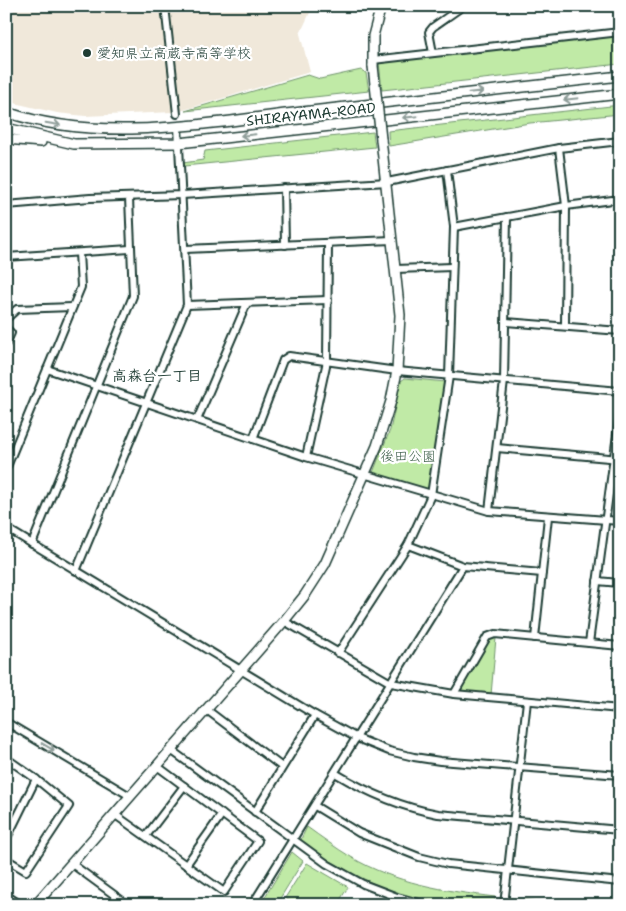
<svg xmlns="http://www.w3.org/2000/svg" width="626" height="911" viewBox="0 0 626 911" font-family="'Shantell Sans','Klee One',sans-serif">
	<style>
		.built { fill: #f0e8da }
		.green { fill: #c0eaa6; stroke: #70946d }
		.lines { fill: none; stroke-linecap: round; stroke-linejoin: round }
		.street-casing { stroke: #1f3d34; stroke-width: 10 }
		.secondary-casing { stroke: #1f3d34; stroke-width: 12 }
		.street { stroke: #fff; stroke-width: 6 }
		.secondary { stroke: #fff; stroke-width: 9 }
		.secondary-bridge-casing { stroke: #1f3d34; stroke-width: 12; stroke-linecap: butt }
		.secondary-bridge { stroke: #fff; stroke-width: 9 }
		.oneway { stroke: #8f9e9a }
		.poi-dot { fill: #1f3d34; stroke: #fff; stroke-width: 2 }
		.labels { text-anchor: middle; stroke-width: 4.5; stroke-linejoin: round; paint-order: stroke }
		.poi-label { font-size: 14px; fill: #1f3d34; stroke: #fff; text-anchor: start }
		.street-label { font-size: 14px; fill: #1f3d34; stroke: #fff }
		.park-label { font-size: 14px; fill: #3f604b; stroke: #fff }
		.neighbourhood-label { font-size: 15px; font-weight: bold; fill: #1f3d34; stroke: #fff }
	</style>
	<rect width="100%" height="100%" fill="#fff"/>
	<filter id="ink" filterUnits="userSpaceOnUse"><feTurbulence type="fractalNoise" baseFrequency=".02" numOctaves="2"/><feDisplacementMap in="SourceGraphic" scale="10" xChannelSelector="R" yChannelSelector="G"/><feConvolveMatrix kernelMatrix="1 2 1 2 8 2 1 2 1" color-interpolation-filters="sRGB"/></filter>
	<g filter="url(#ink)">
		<!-- built -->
		<g class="built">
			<path d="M6 6H161L173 112 85 116 57 113 6 101Z"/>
			<path d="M168 6H313L300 34 310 72 180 111Z"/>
		</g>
		<!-- green -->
		<g class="green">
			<path d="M620 36V64L382 90 379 62Z"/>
			<path d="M361 70 366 73 369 91 185 111 308 75 320 79Z"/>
			<path d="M620 105V114L530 123 389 146 388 131Z"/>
			<path d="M373 132 375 147 184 166 183 163 203 160 205 151Z"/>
			<path d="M405 378 445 382 428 488 426 490 372 475 390 430 401 381Z"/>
			<path d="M493 637 496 638 491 695 461 692 459 689 490 639Z"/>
			<path d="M307 827C321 837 336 848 351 857 394 883 446 891 495 897L494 905C479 905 463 906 448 905 395 899 343 871 300 841Z"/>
			<path d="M292 852 303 861 276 905H260Z"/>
			<path d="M307 863 348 887 337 905H297L285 898Z"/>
			<path d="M509 898 580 905H508Z"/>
		</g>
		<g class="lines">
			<defs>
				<g id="street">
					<path d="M165 6 177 114"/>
					<path d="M433 53 429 32 433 27 463 6"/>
					<path d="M373 60 620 32"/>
					<path d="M559 148 566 206 565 326"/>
					<path d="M284 188 285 245"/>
					<path d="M6 205 90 198 182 195 387 182 559 148 620 141"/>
					<path d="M454 227 566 206 620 199"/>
					<path d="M185 249 392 240"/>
					<path d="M6 257 130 249"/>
					<path d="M396 269 452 267"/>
					<path d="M187 305 328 300"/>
					<path d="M6 319 17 309 72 307"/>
					<path d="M506 322 620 331"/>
					<path d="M6 328 11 333 6 344"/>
					<path d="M47 369 306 457 489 511 620 521"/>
					<path d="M197 420 247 303"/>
					<path d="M253 439 283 360 289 356 397 371 620 391"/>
					<path d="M497 448 620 459"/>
					<path d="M306 457 327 361 328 244"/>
					<path d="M6 469 81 287 79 253"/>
					<path d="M489 511 504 381 507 217"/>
					<path d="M6 528 315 715 357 738 389 751 414 757 440 761 620 775"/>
					<path d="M32 544 133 296 129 198"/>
					<path d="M408 545 463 566 542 573"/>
					<path d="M76 571 187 305 178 126"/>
					<path d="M597 581 620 583"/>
					<path d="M284 621 391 683 454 694 620 709"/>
					<path d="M535 638 548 517"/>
					<path d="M589 643 620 412"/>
					<path d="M338 653 408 545 431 495 449 376 454 227 447 170"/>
					<path d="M454 694 487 637 495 634 620 646"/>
					<path d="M207 710 282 767"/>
					<path d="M6 722 130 796"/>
					<path d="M171 750 327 864 363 884 397 897 427 905"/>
					<path d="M6 758 36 779 69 806 26 871 6 859"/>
					<path d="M335 773C368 793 400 807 438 814L620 830"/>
					<path d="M315 806 359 833 419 857 448 864 620 882"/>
					<path d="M255 812 315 715"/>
					<path d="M114 814 224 892 258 841 157 766"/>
					<path d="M146 836 184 786"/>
					<path d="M6 840 36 779"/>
					<path d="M72 864 128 905"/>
					<path d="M186 865 222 814"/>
					<path d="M6 895 21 905"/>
					<path d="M252 905 463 566"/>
					<path d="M504 905 527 701"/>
				</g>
				<g id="secondary">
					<path d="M373 66V36L381 6"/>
					<path d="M6 112C104 145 211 122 311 111 414 99 517 88 620 76"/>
					<path d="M6 128 74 144 179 143 620 94"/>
					<path d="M6 139 41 142"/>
					<path d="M35 905 284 621 305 595 325 564 377 446 391 401 397 371 400 315 381 139"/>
				</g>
			</defs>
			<!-- street casing -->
			<use href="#street" class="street-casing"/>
			<!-- secondary casing -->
			<use href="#secondary" class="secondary-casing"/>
			<!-- street -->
			<use href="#street" class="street"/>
			<!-- secondary -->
			<use href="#secondary" class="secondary"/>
			<defs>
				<path id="secondary-bridge" d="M373 66 381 139"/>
			</defs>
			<!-- secondary-bridge casing -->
			<use href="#secondary-bridge" class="secondary-bridge-casing"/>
			<!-- secondary-bridge -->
			<use href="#secondary-bridge" class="secondary-bridge"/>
		</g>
		<!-- one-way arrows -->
		<defs><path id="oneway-shaft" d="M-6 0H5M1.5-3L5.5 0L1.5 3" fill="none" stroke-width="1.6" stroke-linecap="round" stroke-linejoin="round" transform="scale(1.25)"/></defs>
		<g class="oneway">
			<use href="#oneway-shaft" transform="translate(476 92) rotate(-6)"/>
			<use href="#oneway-shaft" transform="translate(571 99) rotate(174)"/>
			<use href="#oneway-shaft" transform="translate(410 117) rotate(174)"/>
			<use href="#oneway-shaft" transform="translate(53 124) rotate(10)"/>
			<use href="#oneway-shaft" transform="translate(248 135) rotate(174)"/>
			<use href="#oneway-shaft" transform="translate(48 747) rotate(31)"/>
		</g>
	</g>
	<!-- markers -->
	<circle class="poi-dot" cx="87" cy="53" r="5"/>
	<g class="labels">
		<!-- poi labels -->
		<g class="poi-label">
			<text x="97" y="58">愛知県立高蔵寺高等学校</text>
		</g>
		<!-- street labels -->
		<g class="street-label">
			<text transform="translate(311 114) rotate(-6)" y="5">SHIRAYAMA-ROAD</text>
		</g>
		<!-- park labels -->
		<g class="park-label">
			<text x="408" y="461">後田公園</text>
		</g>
		<!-- neighbourhood labels -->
		<g class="neighbourhood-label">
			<text x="157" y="381">高森台一丁目</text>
		</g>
	</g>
	<!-- margin -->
	<rect width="626" height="911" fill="none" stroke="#fff" stroke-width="25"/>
	<rect x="12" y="12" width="601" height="886" fill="none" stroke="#1f3d34" stroke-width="2" filter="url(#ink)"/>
</svg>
